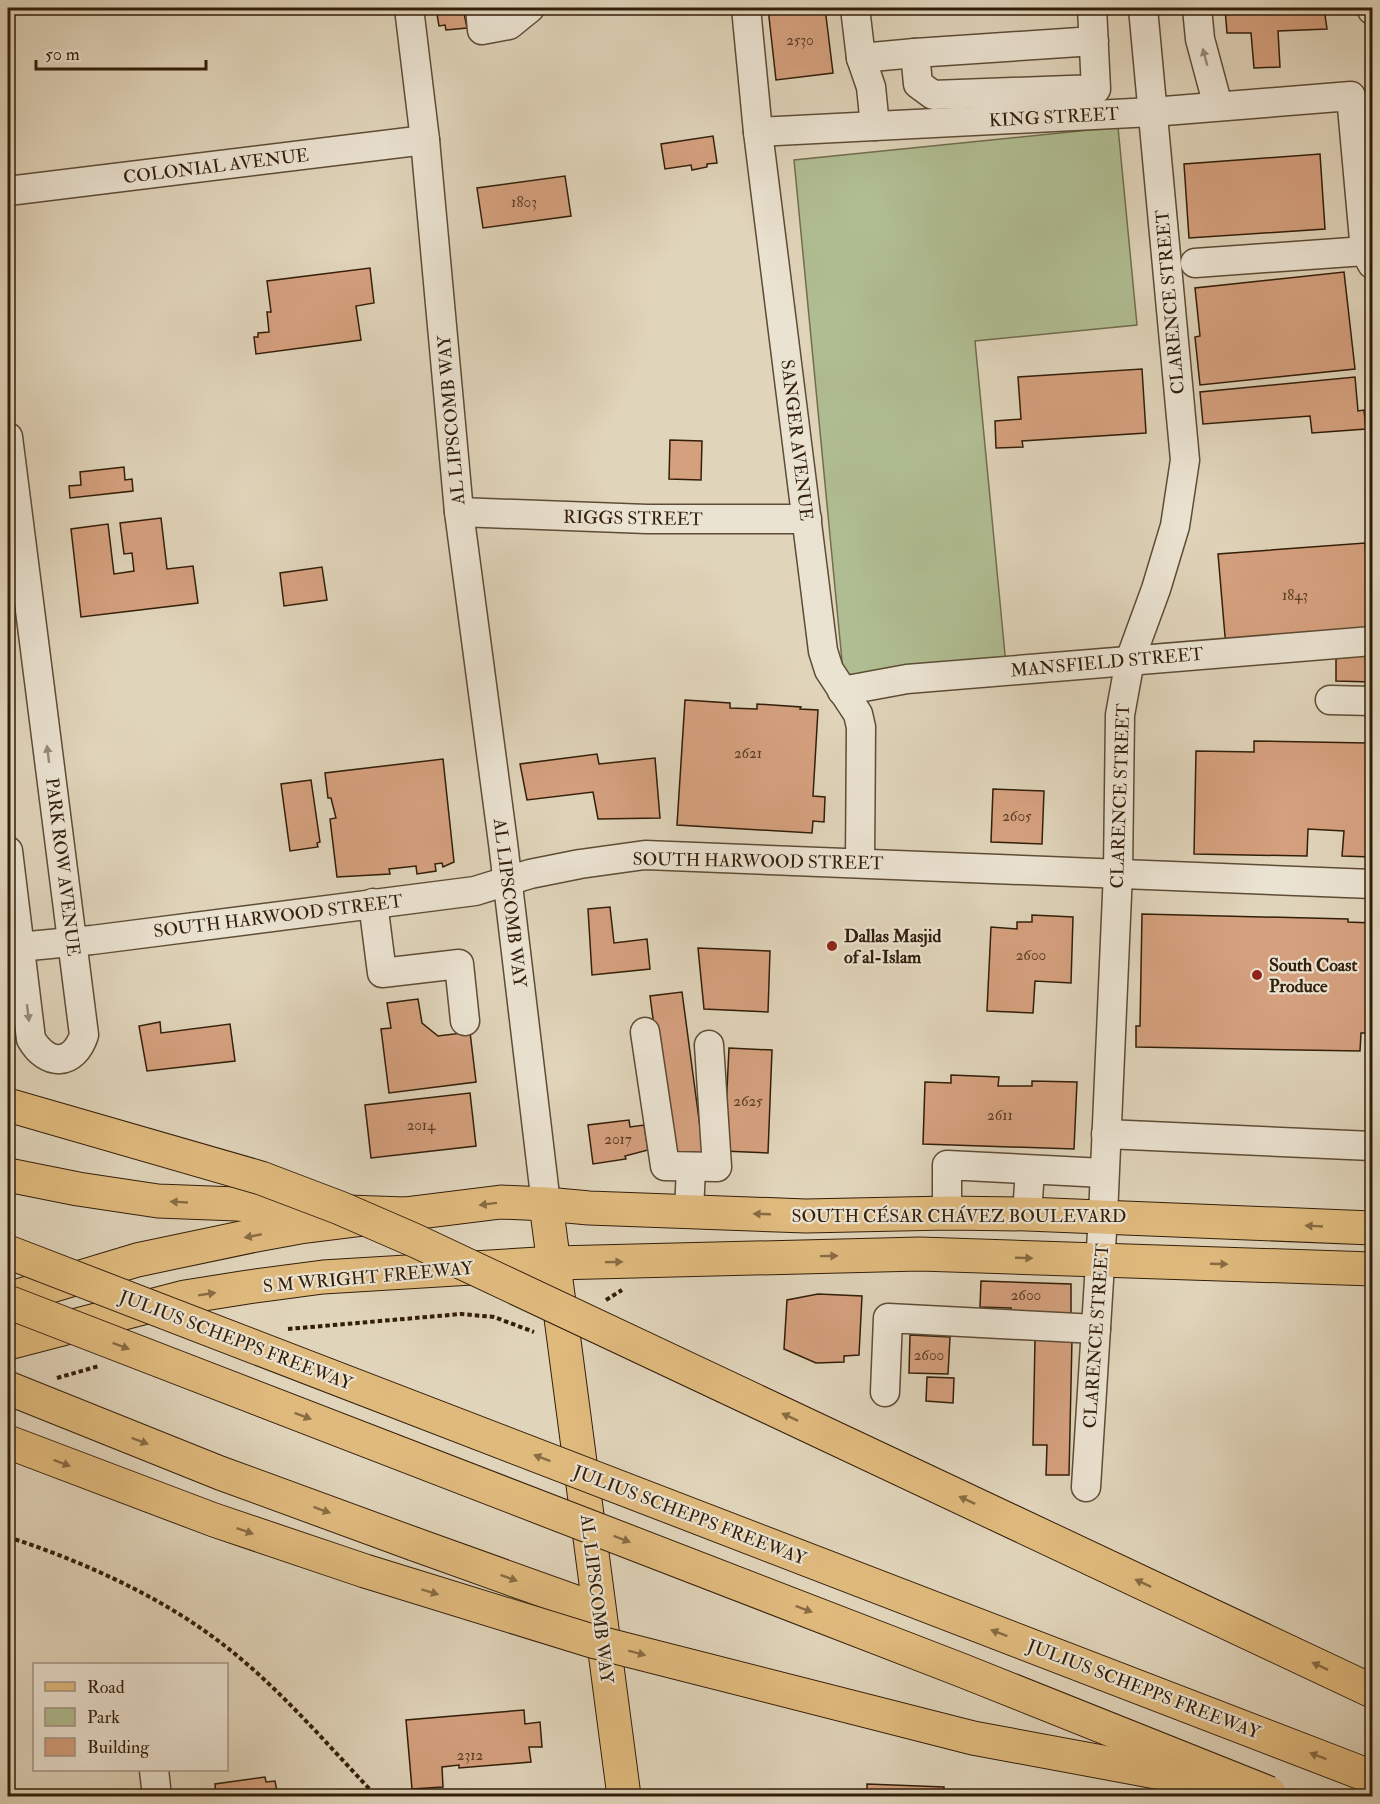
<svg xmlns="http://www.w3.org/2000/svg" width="1380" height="1804" viewBox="0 0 1380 1804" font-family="'IM FELL Double Pica',serif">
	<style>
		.green { fill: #b0bd92; stroke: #716e4e; stroke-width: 1.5 }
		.building { fill: #d5a07e; stroke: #321e09; stroke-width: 1.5 }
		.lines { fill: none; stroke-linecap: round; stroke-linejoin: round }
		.minor-casing { stroke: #5e4c35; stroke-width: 31 }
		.major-casing { stroke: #321e09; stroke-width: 35 }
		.highway-casing { stroke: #321e09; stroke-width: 35 }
		.path { stroke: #321e09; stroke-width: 4; stroke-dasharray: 4.5 3; stroke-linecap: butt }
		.minor { stroke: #ebe3d2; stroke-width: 28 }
		.major { stroke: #e0ba7d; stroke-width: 33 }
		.highway { stroke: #e0ba7d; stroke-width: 33 }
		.highway-bridge-casing { stroke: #321e09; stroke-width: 35; stroke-linecap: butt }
		.highway-bridge { stroke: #e0ba7d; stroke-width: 33 }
		.oneway { fill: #988a78 }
		.oneway2 { fill: #896c43 }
		.poi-dot { fill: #8f2418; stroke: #ebe3d2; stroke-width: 2 }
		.labels { text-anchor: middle; stroke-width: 4.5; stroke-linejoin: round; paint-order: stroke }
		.number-label { font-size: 15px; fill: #5b3e26 }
		.street-label { font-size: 18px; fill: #321e09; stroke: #ebe3d2 }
		.poi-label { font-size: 18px; font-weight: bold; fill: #321e09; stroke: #ebe3d2; text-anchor: start }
	</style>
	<rect width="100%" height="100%" fill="#e0d4ba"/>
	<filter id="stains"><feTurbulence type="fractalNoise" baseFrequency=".00333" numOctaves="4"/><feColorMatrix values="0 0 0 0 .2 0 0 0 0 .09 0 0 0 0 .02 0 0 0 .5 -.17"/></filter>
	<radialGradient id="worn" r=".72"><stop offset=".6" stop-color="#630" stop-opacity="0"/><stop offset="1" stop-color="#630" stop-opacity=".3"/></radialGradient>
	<!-- green -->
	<path class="green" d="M1118 127 1137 325 975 341 1006 665 844 682 794 160Z"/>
	<!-- building -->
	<g class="building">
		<path d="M436 8H463L467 28 446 30 445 25 439 26Z"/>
		<path d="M768 8H825L833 73 776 80Z"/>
		<path d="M1225 8H1324L1327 29 1278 31 1280 67 1254 68 1251 33H1227Z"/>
		<path d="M713 136 717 163 707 164V167L692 170 691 165 665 169 661 144Z"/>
		<path d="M1320 154 1325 229 1189 238 1184 164Z"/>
		<path d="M565 176 571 216 483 228 477 188Z"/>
		<path d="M370 268 374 303 356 306 361 340 256 354 254 337H258V333L269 332 267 312H271L267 281Z"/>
		<path d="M1344 272 1355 369 1200 385 1195 337 1200 336 1195 288Z"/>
		<path d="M1142 369 1146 433 1022 441 1023 447 996 448 995 421 1021 419 1018 377Z"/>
		<path d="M1355 377 1358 411 1364 410 1366 429 1312 433 1310 416 1203 424 1200 392Z"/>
		<path d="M670 440 702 441 701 480 669 479Z"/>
		<path d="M124 467 125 480 132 479 133 491 70 498 69 486 81 485 80 472Z"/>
		<path d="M161 518 167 569 193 566 198 603 81 617 71 529 108 524 114 574 134 571 132 553 124 554 120 523Z"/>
		<path d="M1365 543 1372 636 1226 648 1218 554Z"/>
		<path d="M322 567 327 600 284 606 280 573Z"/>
		<path d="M1336 653 1372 654V682L1336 681Z"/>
		<path d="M685 700 730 703V708L757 709V704L801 707 800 709 818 710 813 796 825 797 824 822 813 821 812 833 677 825Z"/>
		<path d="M1367 726H1372V857L1342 856 1344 831 1308 829 1307 856 1194 854 1196 751 1254 752V741L1367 743Z"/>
		<path d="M597 754 599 764 655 758 660 818 598 819 593 792 527 800 520 764Z"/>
		<path d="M443 759 454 862 443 867 442 863 435 864 436 871 417 874 416 866 389 869 390 874 337 877 330 819 336 818 331 798H328L325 773Z"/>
		<path d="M311 780 320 842 317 843 318 847 290 851 281 784Z"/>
		<path d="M993 789 1044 791 1042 844 991 842Z"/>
		<path d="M610 907 614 943 647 939 650 969 592 975 588 909Z"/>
		<path d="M1142 914 1348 919V922L1372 923V1033H1361L1360 1051 1136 1047V1026H1140Z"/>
		<path d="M1032 915 1073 917 1071 983 1035 981 1033 1013 987 1011 991 927 1017 929V922H1032Z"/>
		<path d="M698 948 770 951 768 1012 704 1009Z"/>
		<path d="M682 992 704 1157 672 1161 650 996Z"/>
		<path d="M418 999 422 1023 438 1036 470 1032 476 1082 389 1093 381 1029 391 1028 387 1003Z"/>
		<path d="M160 1022 161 1033 230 1024 235 1061 147 1071 139 1026Z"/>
		<path d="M729 1048 772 1050 768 1153 724 1151Z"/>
		<path d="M951 1075 999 1077 998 1086H1032V1081L1077 1082 1074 1149 923 1144 925 1082 951 1083Z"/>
		<path d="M470 1093 476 1146 371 1158 365 1105Z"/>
		<path d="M629 1120 630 1127 644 1125 648 1150 625 1156 626 1159 593 1164 588 1125Z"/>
		<path d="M981 1281 1071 1284V1314L1011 1313V1308L980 1307Z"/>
		<path d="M818 1294 862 1296 859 1355 844 1356V1362L816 1363 784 1349 787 1300Z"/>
		<path d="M910 1335 950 1337 948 1374 909 1373Z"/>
		<path d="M1035 1339H1072L1069 1475H1046L1047 1445H1033Z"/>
		<path d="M927 1377 954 1378 953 1403 926 1401Z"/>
		<path d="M524 1710 525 1724 540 1722 542 1747H529L531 1762 459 1768V1765L442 1767 443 1787 412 1789 406 1720Z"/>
		<path d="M265 1777 266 1782 275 1781 278 1796H216L215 1784Z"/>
		<path d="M867 1784 944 1787V1796H867Z"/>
		<path d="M55 1791V1796H15Z"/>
	</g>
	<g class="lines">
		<defs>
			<g id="minor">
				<path d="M409 8 425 140 459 512 503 843 546 1204"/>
				<path d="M480 8 482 30 509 25 530 8"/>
				<path d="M746 8 758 132 823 651 829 670 858 714 861 727 860 863"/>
				<path d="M855 8 861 58 871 87 875 126"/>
				<path d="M1092 8 1096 89 933 95 918 84 915 53 1094 41"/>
				<path d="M1197 8 1200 39 1218 106"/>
				<path d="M1372 8V10"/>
				<path d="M861 58 915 53"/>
				<path d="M758 132 1152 112 1351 96 1365 251 1372 264"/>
				<path d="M8 191 425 140"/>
				<path d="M1195 263 1365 251"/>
				<path d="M8 437 84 1035C74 1066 47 1067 31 1039L8 851"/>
				<path d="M459 512 647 519H807"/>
				<path d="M842 691 907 679 1372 641"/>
				<path d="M1330 700 1372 701"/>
				<path d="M373 903 382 973 459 964 465 1021"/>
				<path d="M8 948 92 940 475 891 530 874 580 864 645 855 1372 884"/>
				<path d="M645 1032 665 1166 717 1167 709 1045"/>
				<path d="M1106 1134 1372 1146"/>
				<path d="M689 1212 691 1167"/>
				<path d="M947 1213V1165L1104 1173"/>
				<path d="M1027 1214 1030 1170"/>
				<path d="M885 1392 888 1318 1096 1329"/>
				<path d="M1086 1487 1103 1216 1118 872 1120 715 1130 660 1156 589 1175 526 1185 460 1143 8"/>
				<path d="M154 1770 157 1796"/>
			</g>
			<g id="major">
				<path d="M546 1204 624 1796"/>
				<path d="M8 1299 137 1260 256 1235 300 1227 501 1202 546 1204 589 1208 806 1216 947 1213 1027 1214 1372 1228"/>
				<path d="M8 1343 185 1297 248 1287 323 1277 555 1263 920 1254 1372 1269"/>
			</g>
			<g id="highway">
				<path d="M8 1175 78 1189 158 1201 237 1204 320 1211 405 1214"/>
				<path d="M414 1544 598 1610"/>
			</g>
		</defs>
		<!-- minor casing -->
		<use href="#minor" class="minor-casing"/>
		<!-- major casing -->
		<use href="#major" class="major-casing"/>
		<!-- highway casing -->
		<use href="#highway" class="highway-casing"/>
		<!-- path -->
		<g class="path">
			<path d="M606 1300 622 1290"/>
			<path d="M288 1329 461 1314 494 1317 534 1332"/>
			<path d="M57 1378 99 1366"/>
			<path d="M8 1537C76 1559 151 1592 209 1634 272 1679 323 1740 376 1796"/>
		</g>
		<!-- minor -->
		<use href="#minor" class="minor"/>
		<!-- major -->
		<use href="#major" class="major"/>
		<!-- highway -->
		<use href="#highway" class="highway"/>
		<defs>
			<g id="highway-bridge">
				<path d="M8 1105 261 1178 340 1208 416 1241 1372 1691"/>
				<path d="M8 1252 1372 1777"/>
				<path d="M8 1302 961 1670 1269 1793"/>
				<path d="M8 1388 220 1473 414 1544"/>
				<path d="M8 1442 214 1520 365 1571 592 1641 973 1738 1199 1780"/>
			</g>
		</defs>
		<!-- highway-bridge casing -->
		<use href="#highway-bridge" class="highway-bridge-casing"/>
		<!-- highway-bridge -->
		<use href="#highway-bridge" class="highway-bridge"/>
	</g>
	<!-- one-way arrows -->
	<defs><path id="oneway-solid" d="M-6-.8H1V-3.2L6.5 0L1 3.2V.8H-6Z" transform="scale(1.5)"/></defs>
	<g class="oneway">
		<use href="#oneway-solid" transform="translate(1205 57) rotate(-105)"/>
		<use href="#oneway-solid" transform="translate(48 754) rotate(-97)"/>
		<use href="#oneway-solid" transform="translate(28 1013) rotate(83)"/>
	</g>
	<g class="oneway2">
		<use href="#oneway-solid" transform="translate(179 1202) rotate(-177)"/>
		<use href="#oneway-solid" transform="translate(488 1204) rotate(173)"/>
		<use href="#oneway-solid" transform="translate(762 1214) rotate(-178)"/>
		<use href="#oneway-solid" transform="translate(1314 1226) rotate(-177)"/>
		<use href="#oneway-solid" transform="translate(253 1236) rotate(169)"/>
		<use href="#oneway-solid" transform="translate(829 1256) rotate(-1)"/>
		<use href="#oneway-solid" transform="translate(1024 1258) rotate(2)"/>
		<use href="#oneway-solid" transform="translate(614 1262) rotate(-1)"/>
		<use href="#oneway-solid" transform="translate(1219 1264) rotate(2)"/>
		<use href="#oneway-solid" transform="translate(207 1294) rotate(-9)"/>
		<use href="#oneway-solid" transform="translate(121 1346) rotate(21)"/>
		<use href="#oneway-solid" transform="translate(303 1416) rotate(21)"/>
		<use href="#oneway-solid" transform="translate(790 1417) rotate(-155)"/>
		<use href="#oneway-solid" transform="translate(140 1441) rotate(21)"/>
		<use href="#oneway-solid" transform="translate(542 1458) rotate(-159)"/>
		<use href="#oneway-solid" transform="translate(62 1463) rotate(21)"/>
		<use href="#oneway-solid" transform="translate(967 1500) rotate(-155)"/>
		<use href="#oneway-solid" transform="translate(322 1510) rotate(20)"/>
		<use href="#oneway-solid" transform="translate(245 1531) rotate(19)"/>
		<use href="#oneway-solid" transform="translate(622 1539) rotate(21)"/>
		<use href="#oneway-solid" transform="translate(509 1578) rotate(20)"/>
		<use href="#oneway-solid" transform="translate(1143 1583) rotate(-155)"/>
		<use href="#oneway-solid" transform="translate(430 1592) rotate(17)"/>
		<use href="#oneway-solid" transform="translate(804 1609) rotate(21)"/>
		<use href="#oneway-solid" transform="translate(999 1633) rotate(-159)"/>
		<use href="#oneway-solid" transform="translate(637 1653) rotate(15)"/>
		<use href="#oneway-solid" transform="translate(1320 1666) rotate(-155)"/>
		<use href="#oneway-solid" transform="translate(1318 1756) rotate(-159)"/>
	</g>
	<!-- markers -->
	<g class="poi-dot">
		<circle cx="832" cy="946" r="6"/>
		<circle cx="1257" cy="975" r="6"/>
	</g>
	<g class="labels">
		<!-- number labels -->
		<g class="number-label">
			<text x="800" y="45">2530</text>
			<text x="524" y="207">1803</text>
			<text x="1295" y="600">1843</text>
			<text x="748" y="758">2621</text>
			<text x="1017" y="821">2605</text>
			<text x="1031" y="960">2600</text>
			<text x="748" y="1106">2625</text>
			<text x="1000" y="1120">2611</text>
			<text x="421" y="1130">2014</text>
			<text x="618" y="1144">2017</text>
			<text x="1026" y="1300">2600</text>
			<text x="929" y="1360">2600</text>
			<text x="470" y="1760">2312</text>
		</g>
		<!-- street labels -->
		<g class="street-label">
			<text transform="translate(1054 117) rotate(-3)" y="6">KING STREET</text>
			<text transform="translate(216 166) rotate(-7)" y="6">COLONIAL AVENUE</text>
			<text transform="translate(1170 302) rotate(-95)" y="6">CLARENCE STREET</text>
			<text transform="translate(451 420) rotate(-95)" y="6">AL LIPSCOMB WAY</text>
			<text transform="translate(797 440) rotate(83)" y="6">SANGER AVENUE</text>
			<text transform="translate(633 518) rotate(1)" y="6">RIGGS STREET</text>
			<text transform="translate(1107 662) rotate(-5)" y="6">MANSFIELD STREET</text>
			<text transform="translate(1120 796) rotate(-88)" y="6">CLARENCE STREET</text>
			<text transform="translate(758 861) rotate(1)" y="6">SOUTH HARWOOD STREET</text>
			<text transform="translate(63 867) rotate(83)" y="6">PARK ROW AVENUE</text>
			<text transform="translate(510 903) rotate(83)" y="6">AL LIPSCOMB WAY</text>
			<text transform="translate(278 916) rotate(-7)" y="6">SOUTH HARWOOD STREET</text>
			<text x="959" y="1222">SOUTH CÉSAR CHÁVEZ BOULEVARD</text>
			<text transform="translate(368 1277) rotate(-5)" y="6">S M WRIGHT FREEWAY</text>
			<text transform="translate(1096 1336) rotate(-86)" y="6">CLARENCE STREET</text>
			<text transform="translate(236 1340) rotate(21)" y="6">JULIUS SCHEPPS FREEWAY</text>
			<text transform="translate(690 1515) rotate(21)" y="6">JULIUS SCHEPPS FREEWAY</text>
			<text transform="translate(597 1599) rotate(83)" y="6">AL LIPSCOMB WAY</text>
			<text transform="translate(1144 1689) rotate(21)" y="6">JULIUS SCHEPPS FREEWAY</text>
		</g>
		<!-- poi labels -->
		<g class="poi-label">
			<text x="844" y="942">Dallas Masjid<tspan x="844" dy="21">of al-Islam</tspan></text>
			<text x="1269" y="971">South Coast<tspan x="1269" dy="21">Produce</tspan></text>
		</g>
	</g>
	<!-- margin -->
	<rect width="1380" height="1804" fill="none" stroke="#e0d4ba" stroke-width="30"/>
	<rect x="9" y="9" width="1362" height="1786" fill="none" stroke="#321e09" stroke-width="3"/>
	<rect x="15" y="15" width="1350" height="1774" fill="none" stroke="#321e09" stroke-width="1.5"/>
	<!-- legend -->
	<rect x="33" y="1663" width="195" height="108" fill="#ebe3d2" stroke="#a19482" stroke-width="1.5"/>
	<rect x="45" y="1682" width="30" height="9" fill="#e0ba7d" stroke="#a19482" stroke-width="1.5"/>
	<text x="87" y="1693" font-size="18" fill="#321e09">Road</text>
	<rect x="45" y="1708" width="30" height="18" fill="#b0bd92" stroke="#a19482" stroke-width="1.5"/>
	<text x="87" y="1723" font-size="18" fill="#321e09">Park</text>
	<rect x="45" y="1738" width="30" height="18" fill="#d5a07e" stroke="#a19482" stroke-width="1.5"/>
	<text x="87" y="1753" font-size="18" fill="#321e09">Building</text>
	<!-- scale -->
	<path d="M36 60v9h170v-9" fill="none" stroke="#321e09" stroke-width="3"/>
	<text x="45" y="60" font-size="18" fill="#321e09" stroke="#ebe3d2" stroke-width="4.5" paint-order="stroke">50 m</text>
	<rect width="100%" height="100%" filter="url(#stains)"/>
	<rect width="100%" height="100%" fill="url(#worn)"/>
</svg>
